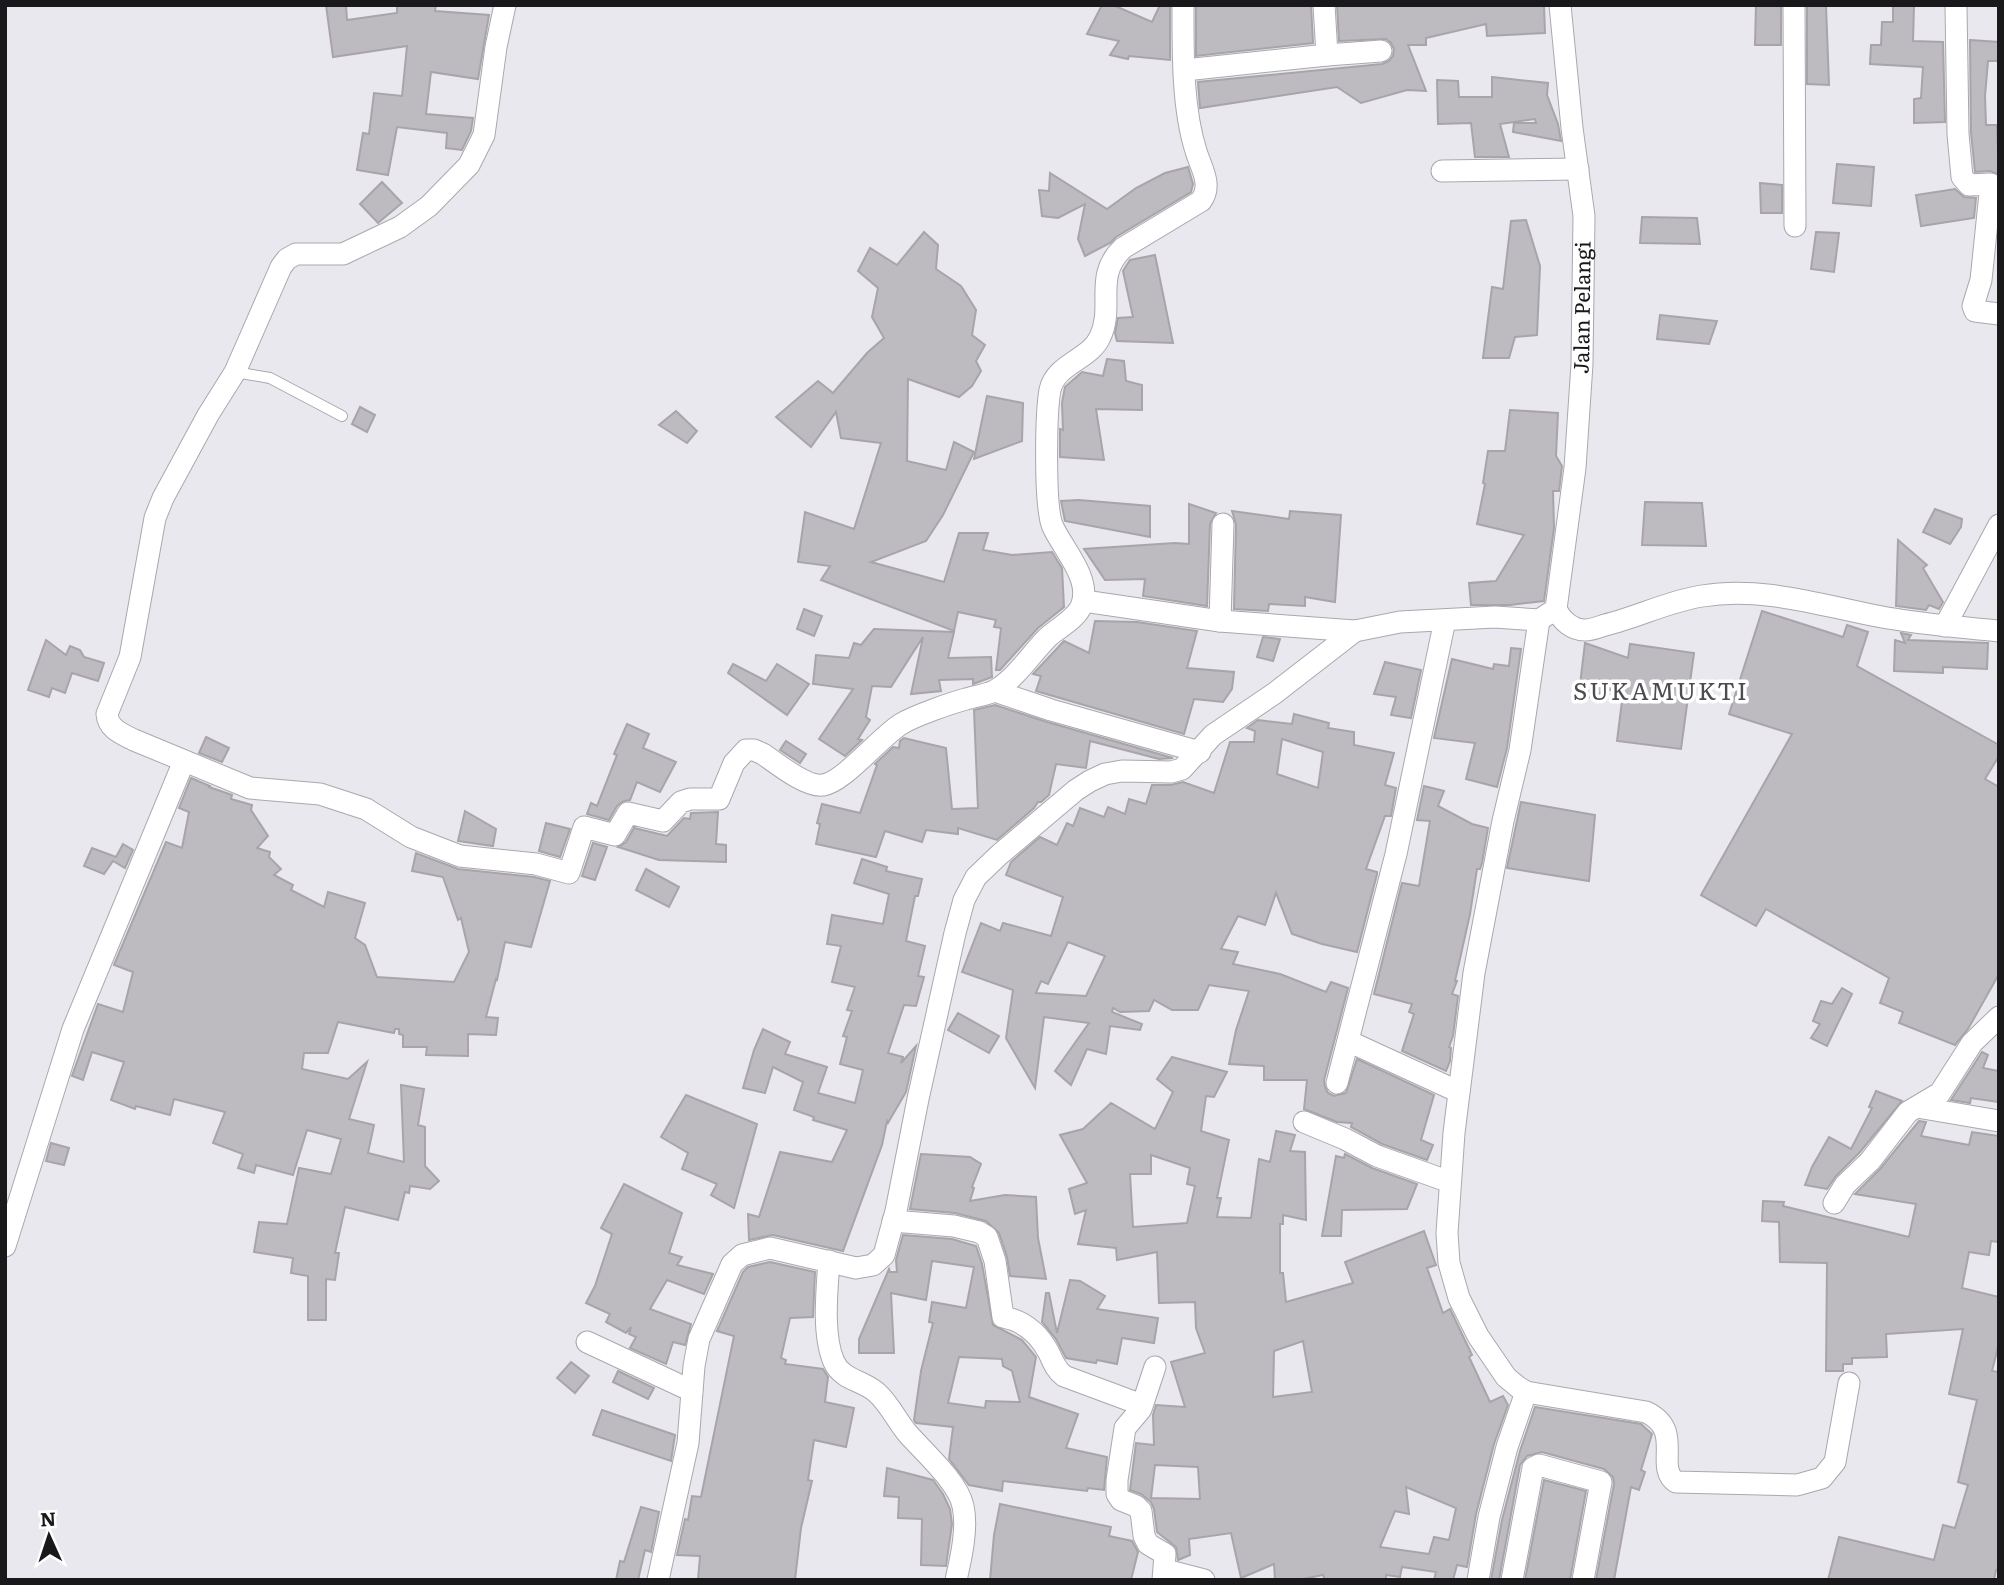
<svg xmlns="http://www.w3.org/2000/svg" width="2004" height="1585" viewBox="0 0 2004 1585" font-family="Literata,serif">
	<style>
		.building { fill: #bebbc0; stroke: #a8a4aa; stroke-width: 2; fill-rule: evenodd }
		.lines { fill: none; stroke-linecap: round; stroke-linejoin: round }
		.service-casing { stroke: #a8a9af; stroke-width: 12 }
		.minor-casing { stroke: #a8a9af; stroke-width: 23 }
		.service { stroke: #fff; stroke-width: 10 }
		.minor { stroke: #fff; stroke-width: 21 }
		.labels { text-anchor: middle; stroke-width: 7; stroke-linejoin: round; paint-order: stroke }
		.street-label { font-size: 21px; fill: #19191c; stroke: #fff }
		.quarter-label { font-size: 24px; letter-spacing: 2px; fill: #4b4b50; stroke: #fff }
	</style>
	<rect width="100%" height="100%" fill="#e8e8ee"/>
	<!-- building -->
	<g class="building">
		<path d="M326 5H346L347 20 397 13V5H436L435 11 489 15 478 79 431 72 426 114 473 118 471 131 462 150 446 148 447 133 397 127 388 175 357 170 363 133 369 134 374 93 402 96 407 46 333 57Z"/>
		<path d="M1102 5H1113L1152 22 1160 5H1170V60L1129 56 1128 59 1110 55 1119 41 1087 34Z"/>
		<path d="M1196 5H1311L1313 43 1196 56Z"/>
		<path d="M1337 5H1544L1545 33 1487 36 1486 24 1426 38V45H1408L1426 91 1407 90 1361 103 1337 87 1200 108 1198 82 1382 64 1389 61 1393 56 1394 49 1391 43 1386 39 1339 41Z"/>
		<path d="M1756 5H1781V45H1755Z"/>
		<path d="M1807 5H1826L1829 85 1807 84Z"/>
		<path d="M1893 5H1914L1913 41 1943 42 1945 122 1914 123V99L1921 98 1923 67 1870 64 1871 45H1881L1882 22H1893Z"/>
		<path d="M1970 40 1999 42V61H1988L1985 96 1986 125H1997L1999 174 1990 171 1975 172 1971 133Z"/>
		<path d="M1492 77 1548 83 1547 95 1558 124 1561 141 1513 132 1514 123H1536L1535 119 1500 124 1509 157H1475L1471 123 1438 124 1437 80 1458 81 1459 97H1492Z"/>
		<path d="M1837 164 1874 167 1871 206 1833 203Z"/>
		<path d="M1188 167 1193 184 1191 192 1116 237 1110 243 1085 256 1078 239 1085 204 1058 218 1042 216 1039 190 1049 191 1050 173 1107 209 1136 188 1165 173Z"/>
		<path d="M382 182 402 203 378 223 360 204Z"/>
		<path d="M1760 183 1782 185V213H1761Z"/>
		<path d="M1955 189 1964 197 1976 198 1974 218 1921 226 1916 195Z"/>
		<path d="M1642 217 1697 218 1700 244 1640 243Z"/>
		<path d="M1526 220 1540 266 1537 335 1515 337 1509 358H1483L1492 287 1503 289 1511 221Z"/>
		<path d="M924 232 938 245 936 269 961 286 976 310 972 335 985 345 976 361 981 371 972 386 959 397 908 379 907 461 946 470 954 442 974 452 943 515 926 541 871 562 944 582 959 533H988L983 550 1012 555 1052 552 1062 568 1064 607 1038 628 1000 670H996L1001 628 994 627 996 620 958 612 954 631 821 580 830 566 798 562 805 512 854 529 881 443 841 438 836 412 811 447 776 417 818 381 833 393 867 353 884 338 872 317 878 288 858 271 870 248 897 265Z"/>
		<path d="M1816 232 1839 233 1834 272 1811 269Z"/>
		<path d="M1155 255 1173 343 1117 341 1115 333 1118 318 1133 317 1123 271 1130 260Z"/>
		<path d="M1660 315 1717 321 1709 344 1657 339Z"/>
		<path d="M1107 359 1124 361 1126 381 1142 385V410L1096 409 1104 460 1060 457V429L1063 430 1062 403 1065 387 1082 372 1103 376Z"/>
		<path d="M987 396 1023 403 1022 441 974 459Z"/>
		<path d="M360 407 375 415 367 432 352 424Z"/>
		<path d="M1510 410 1558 413 1556 456 1562 466 1559 491H1553L1554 528 1544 601 1510 605H1471L1469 583 1496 581 1524 535 1477 524 1485 484 1483 483 1488 451H1505Z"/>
		<path d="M676 411 697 431 687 443 659 425Z"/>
		<path d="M1079 500 1150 506V537L1065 521 1061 501Z"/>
		<path d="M1645 502 1702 503 1706 546 1642 545Z"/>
		<path d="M1189 504 1216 513 1210 524 1207 606 1143 596 1145 579 1105 580 1084 549 1175 543 1189 544Z"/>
		<path d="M1935 509 1962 519 1961 527 1950 544 1923 532Z"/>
		<path d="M1232 511 1289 519 1290 511 1341 515 1335 602 1305 597V606L1269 604 1268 611 1234 609 1236 524Z"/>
		<path d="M1898 540 1927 565 1923 568 1943 602 1939 609 1929 605 1926 610 1896 606Z"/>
		<path d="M804 609 822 616 814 636 797 629Z"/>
		<path d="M1762 611 1843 637 1847 625 1868 632 1857 666 1999 745V756L1985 779 1999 787V974L1968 1029 1955 1045 1899 1023 1903 1012 1880 1003 1889 978 1766 909 1756 926 1701 895 1792 734 1729 714Z"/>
		<path d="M1095 621 1137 622 1197 631 1187 668 1234 672 1232 689 1223 702 1194 699 1184 734 1036 691 1041 676 1033 674 1064 641 1089 653Z"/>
		<path d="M874 629 954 632 948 658 991 657 992 677 973 684V679L939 680 941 691 911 694 923 637 891 687 872 686 866 717 870 720 858 739 862 740 845 756 819 739 853 689 813 684 816 655 849 658 854 643 861 645Z"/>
		<path d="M1901 633 1911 635 1908 640 1988 643 1987 669 1943 667V673L1894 671 1895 640 1905 643Z"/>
		<path d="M1263 637 1280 639 1273 661 1257 657Z"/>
		<path d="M46 640 66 655 70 646 80 650 84 657 104 663 98 681 72 673 65 693 52 688 49 697 28 690Z"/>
		<path d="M1585 643 1628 658 1630 644 1694 653 1681 749 1617 741 1624 685 1578 701Z"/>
		<path d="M1511 648 1521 649 1507 748 1497 787 1466 779 1475 743 1434 738 1452 659 1493 669 1494 664 1509 666Z"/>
		<path d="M1385 662 1421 670 1411 718 1391 715 1396 697 1374 694Z"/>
		<path d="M733 664 766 681 777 664 809 684 787 715 728 673Z"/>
		<path d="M995 705 1047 722 1173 758 1159 759 1090 741 1086 768 1056 764 1049 795 1041 802H1038L1034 808 997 840 958 828V834L926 830 922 842 885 831 876 857 816 844 820 824 817 823 822 804 860 813 877 765 875 764 893 747 899 748 900 741 904 738 946 748 952 809 978 808 974 710Z"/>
		<path d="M1294 714 1329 723 1328 728 1354 732V745L1394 753 1385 785 1396 788 1391 816H1385L1366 869 1377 872V874L1357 952 1322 944 1292 934 1276 893 1265 925 1238 916 1221 949 1238 952 1233 964 1280 974 1326 992 1331 982 1348 988 1324 1080 1325 1087 1328 1093 1334 1096 1346 1093 1357 1059 1434 1095 1421 1140 1433 1145 1427 1160 1382 1144 1351 1127 1352 1123 1337 1122 1304 1109 1307 1080H1264V1066L1229 1064 1236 1030 1249 991 1209 985 1198 1010H1172L1154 1000 1149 1011 1120 1012 1113 1008 1112 1012 1142 1024 1140 1030 1110 1026 1106 1054 1087 1049 1071 1085 1055 1071 1089 1023 1044 1017 1035 1088 1006 1038 1013 990 962 972 981 923 1000 931 1003 923 1051 936 1063 897 1006 875 1011 862 1040 837 1057 845 1067 823 1073 826 1080 808 1104 817 1108 807 1125 814 1129 799 1146 804 1152 785H1171L1183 782 1214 793 1230 742H1254L1255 731 1247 728 1258 720 1292 724ZM1282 739 1323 752 1318 788 1277 774ZM1068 942 1105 956 1086 996 1036 993 1041 981 1048 984Z"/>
		<path d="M627 724 649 734 643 748 676 762 660 792 637 782 630 800 624 801 617 806 609 820 587 814 591 803 597 806 617 755 614 754Z"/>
		<path d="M206 737 229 748 222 762 199 753Z"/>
		<path d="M786 741 806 754 800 763 780 750Z"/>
		<path d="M191 778 210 786 209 787 232 795 231 799 252 805 251 810 268 836 257 848 270 852 269 857 281 869 274 875 293 885 291 890 324 907 328 892 365 903 355 938 365 945 377 977 454 982 469 952 461 918 458 920 443 877 412 871 416 853 458 869 534 877 550 881 531 947 505 942 497 980 496 979 486 1017 498 1018 496 1035 468 1034V1056L426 1055 427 1047H403V1035L399 1034V1029H395L394 1033 338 1022 328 1053H304L302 1069 348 1079 367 1062 349 1119 374 1125 368 1153 404 1162 401 1085 424 1089 418 1125 425 1127V1166L439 1181 430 1189 410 1186 409 1193 405 1192 398 1220 345 1207 335 1253H339L335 1280 326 1279V1320H308V1276L291 1273 293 1258 254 1252 259 1222 287 1224 299 1168 331 1174 341 1139 307 1130 293 1175 256 1165 254 1173 238 1168 243 1154 213 1143 225 1112 174 1099 170 1115 136 1106 135 1109 111 1100 124 1062 92 1052 83 1080 72 1076 98 1004 123 1012 133 972 114 965 166 842 182 848 189 812 179 808Z"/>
		<path d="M1424 786 1444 791 1438 806 1472 824 1488 828 1482 863 1480 869H1477L1470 914 1455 981H1457L1452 994 1458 996 1453 1036 1449 1047 1451 1048 1450 1061 1446 1071 1402 1051 1414 1014 1409 1012 1412 1004 1374 994 1402 883 1419 886 1430 821 1417 820Z"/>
		<path d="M1521 802 1595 815 1589 881 1507 868Z"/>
		<path d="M465 811 496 829 493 846 458 841Z"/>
		<path d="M718 812 716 844 726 845V862L659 860 618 847 626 842 634 828 667 836 684 818 690 819 691 813Z"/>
		<path d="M546 823 570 829 560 857 539 851Z"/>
		<path d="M593 843 607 847 595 880 582 876Z"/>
		<path d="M123 844 133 850 125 868 113 861 104 874 84 866 92 848 116 857Z"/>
		<path d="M862 859 887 867 886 871 922 879 918 896H915L906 941 925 946 918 976 924 977 916 1006 904 1005 888 1053 903 1057 901 1063 916 1046 906 1092 888 1123 887 1121 882 1145 843 1251 773 1235 749 1240 748 1214 759 1217 780 1152 832 1162 847 1130 813 1120 814 1117 794 1110 803 1082 773 1067 765 1093 743 1088 754 1050 763 1029 790 1042 785 1054 827 1067 818 1093 855 1103 863 1070 840 1064 847 1037 843 1036 852 1011 847 1010 855 987 832 982 841 946 827 944 832 915 883 924 889 894 854 883Z"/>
		<path d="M646 869 679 887 669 907 636 890Z"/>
		<path d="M1842 988 1852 994 1827 1046 1811 1038 1820 1024 1813 1021 1821 1001 1832 1004Z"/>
		<path d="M958 1013 999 1036 989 1053 948 1030Z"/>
		<path d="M1982 1052 1988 1055 1983 1068 1999 1071V1102L1971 1098 1970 1103 1951 1100Z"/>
		<path d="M1172 1057 1227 1072 1214 1097 1206 1096 1201 1131 1229 1140 1217 1198H1221L1217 1217 1251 1218 1259 1159 1270 1162 1276 1131 1295 1135 1290 1151 1305 1152 1306 1220 1283 1215V1224H1280V1273H1283L1286 1302 1353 1283 1345 1262 1424 1231 1436 1265 1427 1268 1443 1313 1450 1309 1472 1355 1469 1357 1490 1402 1503 1396 1508 1405 1494 1444 1476 1514 1467 1567 1457 1565 1453 1580H1434L1436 1572 1402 1567 1400 1577 1386 1575V1580H1325L1323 1575 1298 1580H1275L1274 1564 1241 1578 1231 1533 1189 1539 1190 1555 1178 1560 1176 1547 1157 1532 1154 1509 1151 1502 1141 1494 1130 1490 1136 1443 1154 1445 1153 1415 1156 1405 1185 1407 1171 1362 1205 1353 1196 1328 1195 1302 1159 1303 1157 1252 1117 1260 1116 1248 1078 1244 1086 1210 1075 1214 1069 1189 1087 1183 1060 1135 1083 1129 1111 1103 1155 1129 1173 1092 1157 1079ZM1151 1155 1190 1168 1187 1184 1195 1186 1187 1223 1133 1227 1130 1174H1151ZM1303 1341 1312 1392 1273 1397 1274 1351ZM1155 1465 1198 1467 1200 1499 1151 1498ZM1406 1487 1456 1508 1449 1540 1434 1537 1429 1554 1380 1547 1395 1511 1409 1514Z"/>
		<path d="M1876 1091 1902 1101 1860 1152 1836 1176 1827 1189 1805 1185 1812 1167 1829 1137 1851 1149 1872 1108 1869 1107Z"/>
		<path d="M686 1095 757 1124 734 1208 711 1195 717 1184 682 1169 688 1153 661 1137Z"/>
		<path d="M1919 1121 1926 1122 1921 1136 1969 1145 1972 1132 1999 1136V1242L1991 1241 1989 1255 1969 1252 1962 1288 1999 1297V1343L1992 1371 1999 1372V1571L1996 1570 1994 1580H1828L1839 1537 1934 1560 1943 1525 1955 1528 1968 1485 1958 1482 1977 1400 1949 1394 1963 1329 1886 1334 1887 1357 1852 1358V1364H1843V1371H1826L1827 1263 1780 1262 1779 1222 1762 1221 1763 1201 1784 1202 1783 1206 1909 1237 1916 1204 1855 1194 1880 1169Z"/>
		<path d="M51 1143 69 1148 64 1165 46 1161Z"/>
		<path d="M921 1154 970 1157 981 1164 972 1187 974 1188 970 1201 1005 1195 1036 1197 1038 1238 1046 1279 1010 1276 1007 1257 999 1233 986 1221 955 1213 910 1209Z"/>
		<path d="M1345 1154 1372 1168 1417 1184 1407 1209 1342 1210 1341 1236H1322L1336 1156 1344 1158Z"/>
		<path d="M624 1184 682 1213 669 1253 682 1257 677 1265 713 1274 704 1294 667 1280 650 1309 691 1324 685 1345 673 1342 666 1364 630 1348 636 1337 629 1334 631 1327 626 1333 606 1322 610 1314 586 1303 595 1286 612 1234 601 1228Z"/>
		<path d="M903 1235 952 1239 976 1246 982 1264 993 1325 1022 1340 1036 1357 1029 1397 1078 1414 1066 1448 1107 1457 1104 1490 1088 1488 1087 1491 1003 1481 1002 1491 969 1485 949 1459 953 1427 916 1423 914 1420 921 1371 933 1323 929 1322 932 1302 966 1308 974 1267 932 1261 926 1300 891 1293 894 1353H859V1339L889 1269 890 1272H897L896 1260ZM959 1357 1002 1359 1003 1366 1012 1371 1020 1402 986 1401 985 1408 948 1403Z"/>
		<path d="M770 1262 815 1272 813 1317 790 1318 781 1358 786 1360 785 1364 823 1369 828 1377 825 1402 854 1408 846 1447 814 1440 808 1480 812 1481 801 1528 795 1580H698L700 1556 677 1555 685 1519 688 1520 692 1496 701 1497 734 1336 717 1331 743 1272 748 1267Z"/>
		<path d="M1070 1280 1080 1281 1105 1296 1097 1309 1158 1318 1154 1343 1122 1338 1117 1364 1097 1360 1096 1363 1066 1358 1056 1339 1042 1322 1046 1293H1049L1057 1333Z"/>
		<path d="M571 1362 589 1376 575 1393 557 1378Z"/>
		<path d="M618 1371 654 1388 648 1399 613 1382Z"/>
		<path d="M1535 1407 1641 1424 1652 1434 1641 1470 1645 1472 1639 1490 1631 1487 1614 1580H1596L1614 1484 1613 1477 1604 1469 1542 1452 1527 1456 1520 1465 1499 1580H1491L1502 1520 1520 1451Z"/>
		<path d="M602 1410 675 1435 671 1461 593 1435Z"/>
		<path d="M887 1468 933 1480 943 1494 950 1509 952 1524 946 1566 921 1565 922 1519 898 1518 899 1497 884 1496Z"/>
		<path d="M1544 1480 1586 1491 1570 1580H1525Z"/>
		<path d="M1000 1504 1111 1527 1109 1536 1132 1541 1138 1552 1131 1580H990L994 1535Z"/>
		<path d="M641 1507 659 1512 651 1552 645 1550 638 1580H616L620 1561 624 1562Z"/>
	</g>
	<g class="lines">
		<defs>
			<path id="service" d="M235 372 270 378 342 416"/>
			<g id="minor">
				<path d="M505 5 496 47 484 135 469 165 429 206 400 227 343 254H296L287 259 281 267 235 372 208 415 163 498 155 518 130 657 107 714C108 729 122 734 134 740L250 788 320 794 366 809 411 837 460 856 536 864 569 873 584 827 615 835 628 813 663 821 681 802 690 799H719L734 763 746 750H754L763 754C776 763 807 788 823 785 844 782 880 737 901 724 914 716 951 703 966 699 975 696 988 695 996 690 1017 677 1031 654 1048 637 1058 628 1078 618 1082 604 1091 578 1063 549 1053 527 1044 509 1046 412 1050 390 1056 363 1090 360 1100 337 1115 306 1093 276 1123 248L1201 201C1213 185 1201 168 1196 151 1182 107 1183 51 1183 5"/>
				<path d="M1794 5 1795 226"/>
				<path d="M1956 5 1958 134 1962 177 1969 185 1991 184 1981 280 1973 306 1975 311 1999 314"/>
				<path d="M1327 55 1381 51"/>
				<path d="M1185 70 1327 55 1324 5"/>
				<path d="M1442 171 1578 169"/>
				<path d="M1084 601 1220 621 1355 631"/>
				<path id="s1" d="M1556 609 1575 468 1582 364 1584 216 1572 128 1560 5"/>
				<path d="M1539 620 1520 750 1503 821 1474 973 1454 1133 1447 1233 1449 1263 1459 1298 1478 1336 1506 1377 1518 1387 1526 1392 1646 1412C1685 1430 1654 1467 1676 1482L1797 1485 1822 1478 1835 1462 1849 1383"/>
				<path d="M1220 621 1223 524"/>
				<path d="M1945 626 1999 525"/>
				<path d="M995 691 1051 710 1200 752"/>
				<path d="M1348 1041 1459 1092"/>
				<path d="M1337 1083 1396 854 1445 620"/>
				<path d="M1917 1107 1999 1121"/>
				<path d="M1304 1122 1345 1139 1377 1156 1450 1182"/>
				<path d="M1834 1203 1845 1185 1870 1161 1908 1112 1940 1093 1972 1043 1999 1017"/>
				<path d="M893 1221 954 1226 979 1232 987 1237 995 1261 1003 1317C1025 1321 1039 1334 1049 1353 1053 1362 1056 1370 1064 1376L1142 1405"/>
				<path d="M5 1246 73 1029 184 761"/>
				<path d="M829 1261C827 1290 822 1335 834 1362 842 1380 862 1380 876 1392 889 1403 897 1421 908 1434 924 1452 958 1482 963 1506 968 1528 961 1558 956 1580"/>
				<path d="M587 1342 692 1391"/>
				<path d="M1155 1367 1141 1409 1125 1428 1117 1480V1494L1121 1500 1136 1506 1141 1511 1144 1536 1148 1544 1165 1554 1163 1580"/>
				<path d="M1165 1570 1204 1580"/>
				<path d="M658 1580 688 1443 694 1366 699 1339 732 1264 742 1255 770 1248 856 1268 873 1265 884 1255 896 1211 918 1099 955 933 964 900 976 877 999 855 1076 790 1090 781 1105 774 1122 771 1171 772 1182 769 1213 735 1275 693 1355 631 1400 622 1495 617 1539 620 1556 609C1561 620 1572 630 1585 630 1591 630 1599 627 1605 625 1638 617 1669 601 1702 596 1761 586 1820 605 1877 616 1917 624 1958 627 1999 631"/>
				<path d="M1478 1580 1489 1517 1507 1447 1526 1392"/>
				<path d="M1512 1580 1533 1468 1539 1465 1601 1482 1583 1580"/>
			</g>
		</defs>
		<!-- service casing -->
		<use href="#service" class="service-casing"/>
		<!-- minor casing -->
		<use href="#minor" class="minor-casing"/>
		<!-- service -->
		<use href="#service" class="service"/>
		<!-- minor -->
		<use href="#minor" class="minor"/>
	</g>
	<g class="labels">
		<!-- street labels -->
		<g class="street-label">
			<text dy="7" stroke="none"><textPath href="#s1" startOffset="303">Jalan Pelangi</textPath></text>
		</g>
		<!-- quarter labels -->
		<g class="quarter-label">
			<text x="1661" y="700">SUKAMUKTI</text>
		</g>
	</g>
	<!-- border -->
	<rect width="2004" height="1585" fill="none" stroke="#19191c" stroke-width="14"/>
	<!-- north arrow -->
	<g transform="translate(49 1536) rotate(357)" stroke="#ffffff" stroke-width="5" paint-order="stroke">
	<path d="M0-5L12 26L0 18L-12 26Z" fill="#19191c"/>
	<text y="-10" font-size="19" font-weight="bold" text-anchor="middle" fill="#19191c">N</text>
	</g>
</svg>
